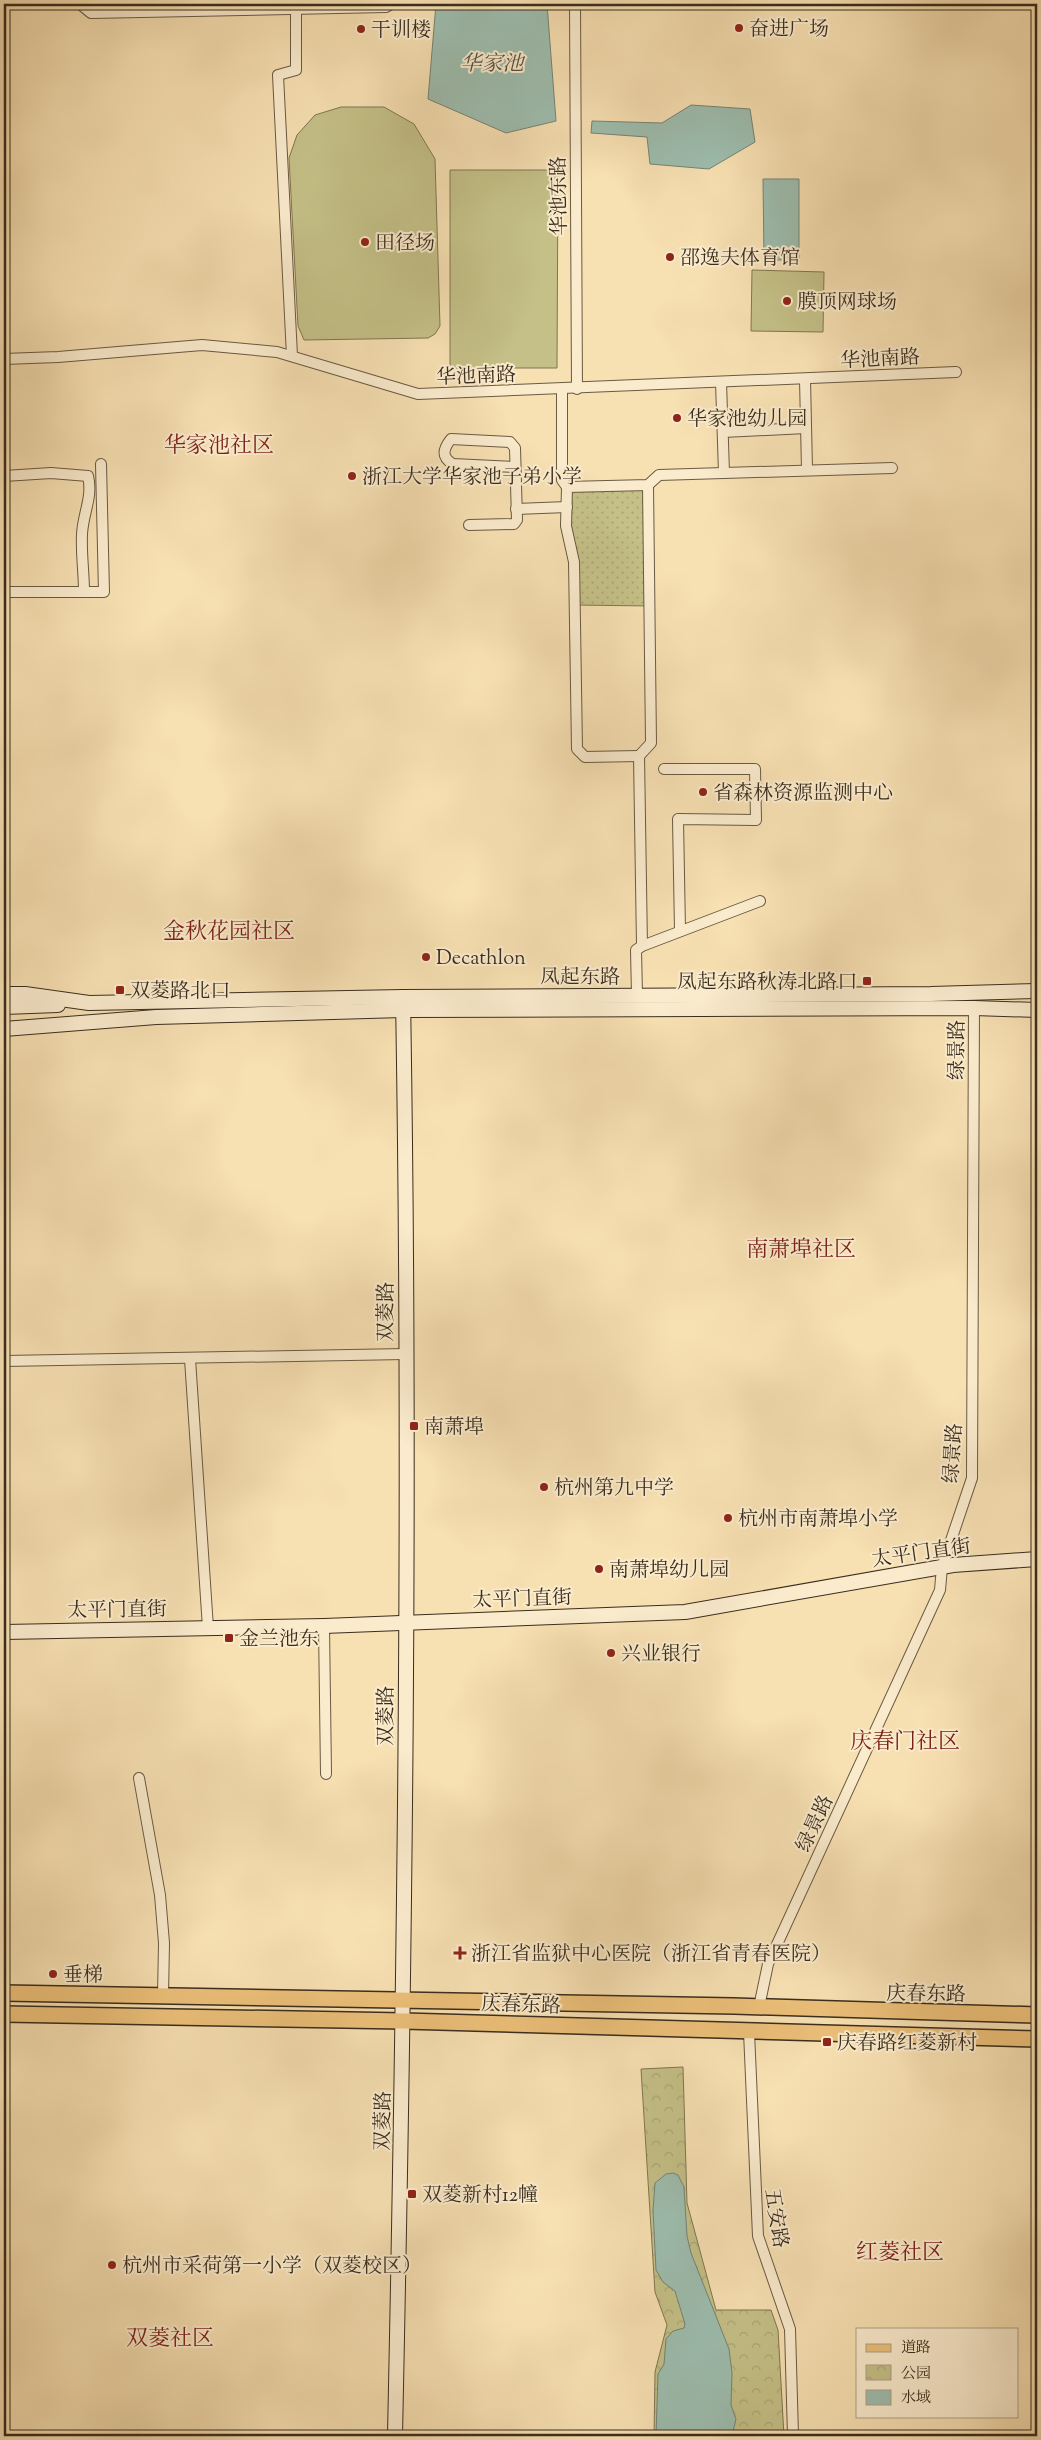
<svg xmlns="http://www.w3.org/2000/svg" width="1041" height="2440" viewBox="0 0 1041 2440" font-family="'Sorts Mill Goudy','Noto Serif SC',serif">
	<style>
		.grass { fill: url(#grass-dots); stroke: #7f7652 }
		.park { fill: url(#park-crowns); stroke: #7f7652 }
		.pitch { fill: #c4c087; stroke: #7f7652 }
		.water { fill: #9dbdae; stroke: #758374 }
		.lines { fill: none; stroke-linecap: round; stroke-linejoin: round }
		.street-casing { stroke: #695a42; stroke-width: 12 }
		.secondary-casing { stroke: #3a2d1d; stroke-width: 16 }
		.primary-casing { stroke: #3a2d1d; stroke-width: 18 }
		.street { stroke: #faebcd; stroke-width: 10 }
		.secondary { stroke: #faebcd; stroke-width: 14 }
		.primary { stroke: #ecc079; stroke-width: 15 }
		.poi-dot { fill: #8f2418; stroke: #faebcd; stroke-width: 2 }
		.labels { text-anchor: middle; stroke-width: 4; stroke-linejoin: round; paint-order: stroke }
		.poi-label { font-size: 20px; fill: #3a2d1d; stroke: #faebcd; text-anchor: start }
		.street-label { font-size: 20px; fill: #3a2d1d; stroke: #faebcd }
		.water-label { font-size: 21px; font-style: italic; fill: #535141; stroke: #faebcd }
		.quarter-label { font-size: 22px; fill: #7a1f14; stroke: #faebcd }
	</style>
	<defs>
		<pattern id="grass-dots" width="8" height="8" patternUnits="userSpaceOnUse" patternTransform="scale(1.25)"><rect width="8" height="8" fill="#c4c087"/><path d="M2 2h.1M6 6h.1" fill="none" stroke="#a9a574" stroke-width="1.8" stroke-linecap="round"/></pattern>
		<pattern id="park-crowns" width="20" height="18" patternUnits="userSpaceOnUse" patternTransform="scale(1.25)"><rect width="20" height="18" fill="#c4c087"/><path d="M2 6a3 3 0 1 1 6 0M12 15a3 3 0 1 1 6 0" fill="none" stroke="#a9a574"/></pattern>
	</defs>
	<rect width="100%" height="100%" fill="#f7e0b2"/>
	<filter id="stains"><feTurbulence type="fractalNoise" baseFrequency=".004" numOctaves="4"/><feColorMatrix values="0 0 0 0 .2 0 0 0 0 .09 0 0 0 0 .02 0 0 0 .5 -.17"/></filter>
	<radialGradient id="worn" r=".72"><stop offset=".6" stop-color="#630" stop-opacity="0"/><stop offset="1" stop-color="#630" stop-opacity=".3"/></radialGradient>
	<!-- grass -->
	<path class="grass" d="M648 485 651 606 574 605 567 487Z"/>
	<!-- park -->
	<path class="park" d="M683 2067 687 2203 716 2310H771L778 2330 784 2436H654L655 2372 667 2325 655 2292 641 2069Z"/>
	<!-- pitch -->
	<g class="pitch">
		<path d="M341 107H384L414 124 435 159 440 326 435 334 428 338 304 340 298 326 289 158 297 135 315 115Z"/>
		<path d="M450 170H558L557 368H450Z"/>
		<path d="M752 270 824 272 823 332 751 331Z"/>
	</g>
	<!-- water -->
	<g class="water">
		<path d="M436 4H547L556 121 506 133 428 99Z"/>
		<path d="M691 105 750 109 755 142 709 169 650 164 647 137 591 133 592 121 662 123Z"/>
		<path d="M763 179H799V260H764Z"/>
		<path d="M673 2173 678 2175 684 2187 687 2236 691 2253 729 2349 732 2373 731 2405 736 2419 732 2436H656L658 2374 664 2364 666 2339 673 2331 684 2328 685 2324 675 2291 663 2282 656 2270 653 2210 655 2183 666 2174Z"/>
	</g>
	<g class="lines">
		<defs>
			<g id="street">
				<path d="M80 4 91 13 386 7 391 4"/>
				<path d="M575 4 577 389"/>
				<path d="M292 356 278 75 296 70V9"/>
				<path d="M4 359 58 357 202 345 277 352 418 394 956 372"/>
				<path d="M805 379 807 470"/>
				<path d="M721 382 724 473"/>
				<path d="M562 389V480L567 487"/>
				<path d="M723 432 806 428"/>
				<path d="M4 476 51 473 88 476C93 497 83 513 82 534 81 553 84 573 84 592"/>
				<path d="M516 509 567 507"/>
				<path d="M469 525 514 524 517 520 515 448 510 442 451 439C443 449 441 457 453 464L515 467"/>
				<path d="M4 592H104L101 464"/>
				<path d="M639 756 585 757 577 749 574 562 566 526 567 487 648 485 659 475 892 468"/>
				<path d="M664 769H755L756 820 678 819 680 931"/>
				<path d="M642 946 639 756 651 743 648 485"/>
				<path d="M637 996 636 950 642 946 760 901"/>
				<path d="M190 1359 208 1628"/>
				<path d="M4 1361 405 1354"/>
				<path d="M324 1626 326 1774"/>
				<path d="M139 1778 160 1895 164 1943 163 1995"/>
				<path d="M759 2007 768 1964 940 1590 942 1567 972 1478 974 1008"/>
				<path d="M749 2032 758 2236 790 2329 793 2436"/>
			</g>
			<g id="secondary">
				<path d="M4 994H25L89 1003 403 997 931 994 1037 991"/>
				<path d="M4 1007 58 1005"/>
				<path d="M4 1029 156 1017 403 1010 974 1008 1037 1010"/>
				<path d="M4 1632 324 1626 685 1612 953 1565 1037 1559"/>
				<path d="M395 2436C405 1956 411 1476 403 997"/>
			</g>
			<g id="primary">
				<path d="M4 1993 734 2006 1037 2015"/>
				<path d="M4 2014 404 2021 1037 2039"/>
			</g>
		</defs>
		<!-- street casing -->
		<use href="#street" class="street-casing"/>
		<!-- secondary casing -->
		<use href="#secondary" class="secondary-casing"/>
		<!-- primary casing -->
		<use href="#primary" class="primary-casing"/>
		<!-- street -->
		<use href="#street" class="street"/>
		<!-- secondary -->
		<use href="#secondary" class="secondary"/>
		<!-- primary -->
		<use href="#primary" class="primary"/>
	</g>
	<!-- markers -->
	<g class="poi-dot">
		<circle cx="739" cy="28" r="5"/>
		<circle cx="361" cy="29" r="5"/>
		<circle cx="365" cy="242" r="5"/>
		<circle cx="670" cy="257" r="5"/>
		<circle cx="787" cy="301" r="5"/>
		<circle cx="677" cy="418" r="5"/>
		<circle cx="352" cy="476" r="5"/>
		<circle cx="703" cy="792" r="5"/>
		<circle cx="426" cy="957" r="5"/>
		<rect x="862" y="976" width="10" height="10" rx="2.5"/>
		<rect x="115" y="985" width="10" height="10" rx="2.5"/>
		<rect x="409" y="1421" width="10" height="10" rx="2.5"/>
		<circle cx="544" cy="1487" r="5"/>
		<circle cx="728" cy="1518" r="5"/>
		<circle cx="599" cy="1569" r="5"/>
		<rect x="224" y="1633" width="10" height="10" rx="2.5"/>
		<circle cx="611" cy="1653" r="5"/>
		<path d="M457.5 1945.5h5v5h5v5h-5v5h-5v-5h-5v-5h5z"/>
		<circle cx="53" cy="1974" r="5"/>
		<rect x="822" y="2037" width="10" height="10" rx="2.5"/>
		<rect x="407" y="2189" width="10" height="10" rx="2.5"/>
		<circle cx="112" cy="2265" r="5"/>
	</g>
	<g class="labels">
		<!-- poi labels -->
		<g class="poi-label">
			<text x="749" y="35">奋进广场</text>
			<text x="371" y="36">干训楼</text>
			<text x="375" y="249">田径场</text>
			<text x="680" y="264">邵逸夫体育馆</text>
			<text x="797" y="308">膜顶网球场</text>
			<text x="687" y="425">华家池幼儿园</text>
			<text x="362" y="483">浙江大学华家池子弟小学</text>
			<text x="713" y="799">省森林资源监测中心</text>
			<text x="436" y="964">Decathlon</text>
			<text x="857" y="988" text-anchor="end">凤起东路秋涛北路口</text>
			<text x="130" y="997">双菱路北口</text>
			<text x="424" y="1433">南萧埠</text>
			<text x="554" y="1494">杭州第九中学</text>
			<text x="738" y="1525">杭州市南萧埠小学</text>
			<text x="609" y="1576">南萧埠幼儿园</text>
			<text x="239" y="1645">金兰池东</text>
			<text x="621" y="1660">兴业银行</text>
			<text x="471" y="1960">浙江省监狱中心医院（浙江省青春医院）</text>
			<text x="63" y="1981">垂梯</text>
			<text x="837" y="2049">庆春路红菱新村</text>
			<text x="422" y="2201">双菱新村12幢</text>
			<text x="122" y="2272">杭州市采荷第一小学（双菱校区）</text>
		</g>
		<!-- street labels -->
		<g class="street-label">
			<text transform="translate(558 196) rotate(-91)" y="7">华池东路</text>
			<text transform="translate(880 358) rotate(-3)" y="7">华池南路</text>
			<text transform="translate(476 375) rotate(-2)" y="7">华池南路</text>
			<text x="580" y="983">凤起东路</text>
			<text transform="translate(956 1050) rotate(-90)" y="7">绿景路</text>
			<text transform="translate(385 1312) rotate(-90)" y="7">双菱路</text>
			<text transform="translate(952 1453) rotate(-86)" y="7">绿景路</text>
			<text transform="translate(921 1552) rotate(-8)" y="7">太平门直街</text>
			<text transform="translate(522 1598) rotate(-2)" y="7">太平门直街</text>
			<text transform="translate(117 1609) rotate(-1)" y="7">太平门直街</text>
			<text transform="translate(385 1716) rotate(-90)" y="7">双菱路</text>
			<text transform="translate(814 1823) rotate(-65)" y="7">绿景路</text>
			<text transform="translate(926 1993) rotate(1)" y="7">庆春东路</text>
			<text transform="translate(521 2004) rotate(2)" y="7">庆春东路</text>
			<text transform="translate(382 2121) rotate(-89)" y="7">双菱路</text>
			<text transform="translate(777 2218) rotate(81)" y="7">五安路</text>
		</g>
		<!-- water labels -->
		<g class="water-label">
			<text x="492" y="70">华家池</text>
		</g>
		<!-- quarter labels -->
		<g class="quarter-label">
			<text x="219" y="452">华家池社区</text>
			<text x="229" y="938">金秋花园社区</text>
			<text x="801" y="1256">南萧埠社区</text>
			<text x="905" y="1748">庆春门社区</text>
			<text x="900" y="2259">红菱社区</text>
			<text x="170" y="2345">双菱社区</text>
		</g>
	</g>
	<!-- margin -->
	<rect width="1041" height="2440" fill="none" stroke="#f7e0b2" stroke-width="20"/>
	<rect x="5" y="5" width="1031" height="2430" fill="none" stroke="#3a2d1d" stroke-width="2.5"/>
	<rect x="10" y="10" width="1021" height="2420" fill="none" stroke="#3a2d1d"/>
	<!-- legend -->
	<rect x="856" y="2328" width="162" height="90" fill="#faebcd" stroke="#ad9f87"/>
	<rect x="866" y="2344" width="25" height="8" fill="#ecc079" stroke="#ad9f87"/>
	<text x="901" y="2352" font-size="15" fill="#3a2d1d">道路</text>
	<rect x="866" y="2365" width="25" height="15" fill="url(#park-crowns)" stroke="#ad9f87"/>
	<text x="901" y="2378" font-size="15" fill="#3a2d1d">公园</text>
	<rect x="866" y="2390" width="25" height="15" fill="#9dbdae" stroke="#ad9f87"/>
	<text x="901" y="2402" font-size="15" fill="#3a2d1d">水域</text>
	<rect width="100%" height="100%" filter="url(#stains)"/>
	<rect width="100%" height="100%" fill="url(#worn)"/>
</svg>
